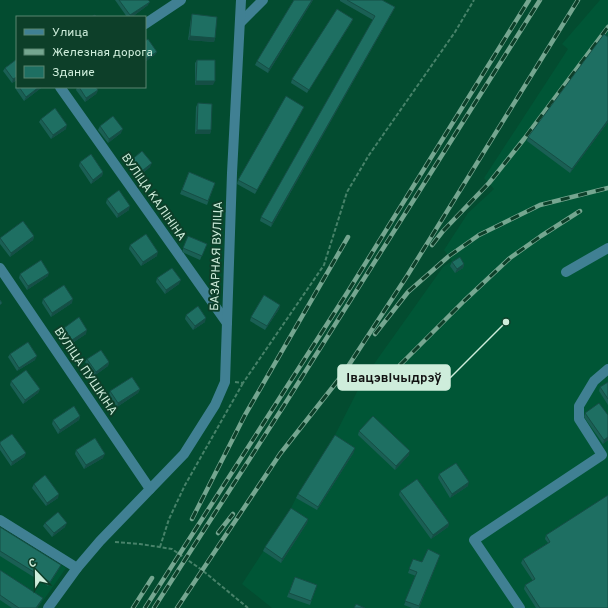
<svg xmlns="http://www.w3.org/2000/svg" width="608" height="608" viewBox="0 0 608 608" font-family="Overpass,sans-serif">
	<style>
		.built { fill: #005636 }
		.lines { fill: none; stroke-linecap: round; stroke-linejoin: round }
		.path { stroke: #478269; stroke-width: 2; stroke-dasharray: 4 2; stroke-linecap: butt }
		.minor { stroke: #408093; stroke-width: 10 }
		.rail-casing { stroke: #75a690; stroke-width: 4.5 }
		.rail { stroke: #0d3f29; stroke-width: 3; stroke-dasharray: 9; stroke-linecap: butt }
		.wall { fill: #1a5f54 }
		.shaded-wall { fill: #154e45 }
		.building { fill: #1e6f62; stroke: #154e45 }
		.labels { text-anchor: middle; stroke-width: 4; stroke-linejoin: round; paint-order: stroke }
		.street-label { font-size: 12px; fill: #ceeddb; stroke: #0d3f29 }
		.leader { fill: none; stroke: #ceeddb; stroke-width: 1.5 }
		.callout-dot { fill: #ceeddb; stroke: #0d3f29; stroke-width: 1.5 }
		.callout { fill: #ceeddb; stroke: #ceeddb; stroke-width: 1.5 }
		.callout-label { font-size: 13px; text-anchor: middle; font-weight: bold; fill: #111 }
	</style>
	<rect width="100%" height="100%" fill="#034c30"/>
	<!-- built -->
	<g class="built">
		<path d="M600 0H608V608H272L242 584 289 512 296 498 333 439 364 378 443 267 452 261 444 250 468 213 494 189 484 178 568 49 562 44Z"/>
		<path d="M0 527 66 568 38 608H0Z"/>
	</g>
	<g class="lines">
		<!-- path -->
		<g class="path">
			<path d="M235 382 243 383 324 265 347 192 369 155 455 32 474 0"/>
			<path d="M115 542 140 544 172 549 202 570 248 608"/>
			<path d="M160 547 169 519 185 485 243 383"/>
		</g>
		<!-- minor -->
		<g class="minor">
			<path d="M241 22 263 0"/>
			<path d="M145 24 181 0"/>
			<path d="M60 87 227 323"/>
			<path d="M0 268 150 489"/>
			<path d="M566 272 608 248"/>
			<path d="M0 520 77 568 100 541 184 454 215 405 225 382 232 173 241 0"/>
			<path d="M48 608 77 568"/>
			<path d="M520 608 474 540 602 455 579 419V406L594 381 608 369"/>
		</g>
		<defs>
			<g id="rail">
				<path d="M432 245 443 231 489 183 524 139 608 27"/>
				<path d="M375 334 408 292 449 256 479 235 540 205 608 188"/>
				<path d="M400 365 464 301 510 258 541 236 580 211"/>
				<path d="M192 519 245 415 348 237"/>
				<path d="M218 533 233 514"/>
				<path d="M133 608 152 578"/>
				<path d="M145 608 347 293 529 0"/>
				<path d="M154 608 283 407 540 0"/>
				<path d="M177 608 280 454 343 374 407 276 578 0"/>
			</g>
		</defs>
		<!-- rail casing -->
		<use href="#rail" class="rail-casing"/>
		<!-- rail -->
		<use href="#rail" class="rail"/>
	</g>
	<!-- wall -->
	<g class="wall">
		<path d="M115 0H148V5L132 17H127Z"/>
		<path d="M294 0H313L268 73 255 65 257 61Z"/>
		<path d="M340 0H382L395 7 393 11 271 227 260 221 261 217 373 20 340 1Z"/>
		<path d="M192 14 215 38 214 42 188 40 191 18Z"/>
		<path d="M353 19 351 23 307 93 291 83 292 79Z"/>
		<path d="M17 59V80L12 83 3 71 5 68Z"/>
		<path d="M197 60 213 85H195V63Z"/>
		<path d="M17 84V87H42L41 88 24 101 15 88Z"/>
		<path d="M77 87H96L98 90 96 94 85 102 76 90Z"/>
		<path d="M198 103 211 130 210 134H195L196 107Z"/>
		<path d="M302 111 255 194 237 184 238 180Z"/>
		<path d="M41 119 66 129 51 139 39 122Z"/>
		<path d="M608 122 570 173 527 141 528 137Z"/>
		<path d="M100 126 121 133 108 143 98 130Z"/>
		<path d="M80 162 103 172 102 176 91 184 79 166Z"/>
		<path d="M129 162 150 167 137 178 127 166Z"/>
		<path d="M189 172 215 183 207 205 180 194Z"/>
		<path d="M107 199 129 210 117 218 106 203Z"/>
		<path d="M34 236 33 240 10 257 0 244V238Z"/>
		<path d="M188 236 207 244 200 260 182 252Z"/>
		<path d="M130 245 157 256 141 266 129 249Z"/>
		<path d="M452 262 464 264 463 268 455 273 450 266Z"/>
		<path d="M20 274 48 276 27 290 19 278Z"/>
		<path d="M157 278 179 284 165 294 156 282Z"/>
		<path d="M43 299 72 303 51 317 42 303Z"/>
		<path d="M280 305 279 309 265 330 250 321 251 317Z"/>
		<path d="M186 315 205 322 193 330 185 319Z"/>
		<path d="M64 328 86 334 71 344 63 331Z"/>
		<path d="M10 354 35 360 17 371 8 357Z"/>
		<path d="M87 359 109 362 108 366 94 376 85 362Z"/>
		<path d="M11 381 40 389 38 393 23 404 10 385Z"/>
		<path d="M608 382V405L599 391 600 387Z"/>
		<path d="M140 389 138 393 117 407 109 395 110 391Z"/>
		<path d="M585 413 608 440 603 444 584 417Z"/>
		<path d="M80 416 79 420 58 434 52 424 53 420Z"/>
		<path d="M359 431 409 455 395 470 358 435Z"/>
		<path d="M0 442 26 453 24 457 11 466 0 450Z"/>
		<path d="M76 450 103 458 84 469 75 454Z"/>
		<path d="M354 452 317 510 296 498 298 494Z"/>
		<path d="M439 474 468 486 450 498 438 478Z"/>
		<path d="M34 484 58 498 46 506 32 488Z"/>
		<path d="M400 491 449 523 448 527 431 539 399 495Z"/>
		<path d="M308 519 307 523 281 563 263 551 265 547Z"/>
		<path d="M45 523 65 527 52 537 43 526Z"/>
		<path d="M0 527 61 565 59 569 48 586 0 556Z"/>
		<path d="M546 535 608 608H536L524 589 525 585 533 581 521 563 523 559 548 543 545 539Z"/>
		<path d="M440 555 419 608H412L404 605 416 576 408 573 413 559 422 562Z"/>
		<path d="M0 570 43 598 41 602 37 608H12L0 600Z"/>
		<path d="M295 577 317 585 310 605 287 597Z"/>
	</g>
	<!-- shaded-wall -->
	<g class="shaded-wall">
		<path d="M312 0H313L268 73 269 69Z"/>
		<path d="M150 2 148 5 132 17H130V15Z"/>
		<path d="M395 7 393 11 271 227 272 223Z"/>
		<path d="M353 19 351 23 307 93 309 90Z"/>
		<path d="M190 36 215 38 214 42 188 40Z"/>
		<path d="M157 52 155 55 145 62V59Z"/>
		<path d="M17 77V80L12 83 13 79Z"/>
		<path d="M196 81H215L213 85H195Z"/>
		<path d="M39 87H42L41 88 24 101 26 97Z"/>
		<path d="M98 90 96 94 85 102 86 98Z"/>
		<path d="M304 107 302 111 255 194 257 190Z"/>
		<path d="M608 120V122L570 173 572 169Z"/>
		<path d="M67 125 66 129 51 139 53 135Z"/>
		<path d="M123 129 121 133 108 143 109 139Z"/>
		<path d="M197 130H211L210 134H195Z"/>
		<path d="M152 163 150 167 137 178 138 174Z"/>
		<path d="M103 172 102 176 91 184 93 180Z"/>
		<path d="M130 206 129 210 117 218 118 214Z"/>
		<path d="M34 236 33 240 10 257 11 253Z"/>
		<path d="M158 252 157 256 141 266 143 262Z"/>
		<path d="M464 264 463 268 455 273 457 269Z"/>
		<path d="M49 273 48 276 27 290 28 286Z"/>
		<path d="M181 280 179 284 165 294 166 290Z"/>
		<path d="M73 299 72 303 51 317 52 313Z"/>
		<path d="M280 305 279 309 265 330 267 326Z"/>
		<path d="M206 318 205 322 193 330 195 326Z"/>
		<path d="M87 330 86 334 71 344 72 340Z"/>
		<path d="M37 356 35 360 17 371 19 368Z"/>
		<path d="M109 362 108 366 94 376 96 372Z"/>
		<path d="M40 389 38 393 23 404 25 400Z"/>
		<path d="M140 389 138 393 117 407 118 403Z"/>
		<path d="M80 416 79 420 58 434 60 430Z"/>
		<path d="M608 437V440L603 444 604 440Z"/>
		<path d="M355 448 354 452 317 510 318 507Z"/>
		<path d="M410 451 409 455 395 470 396 466Z"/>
		<path d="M26 453 24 457 11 466 12 462Z"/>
		<path d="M105 454 103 458 84 469 86 465Z"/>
		<path d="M469 482 468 486 450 498 452 494Z"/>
		<path d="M59 494 58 498 46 506 47 503Z"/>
		<path d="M308 519 307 523 281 563 282 559Z"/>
		<path d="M67 523 65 527 52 537 54 533Z"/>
		<path d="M449 523 448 527 431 539 433 535Z"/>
		<path d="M61 565 59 569 48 586 50 582Z"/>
		<path d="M43 598 41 602 37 608H36Z"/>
	</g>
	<!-- building -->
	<g class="building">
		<path d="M119 0H148L150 2 130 15Z"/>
		<path d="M294 0H312L269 69 257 61Z"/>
		<path d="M347 0H382L395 7 272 223 261 217 375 16Z"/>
		<path d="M337 9 353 19 309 90 292 79Z"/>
		<path d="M192 14 217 17 215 38 190 36Z"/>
		<path d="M95 15 96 17H91Z"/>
		<path d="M604 34 608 37V120L572 169 528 137Z"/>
		<path d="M148 39 157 52 145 59V41Z"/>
		<path d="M17 59V77L13 79 5 68Z"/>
		<path d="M197 60H215V81H196Z"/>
		<path d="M19 87H39L26 97Z"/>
		<path d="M79 87H96L98 90 86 98Z"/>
		<path d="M286 96 304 107 257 190 238 180Z"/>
		<path d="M198 103 212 104 211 130H197Z"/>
		<path d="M55 108 67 125 53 135 41 119Z"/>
		<path d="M113 116 123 129 109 139 100 126Z"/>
		<path d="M142 151 152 163 138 174 129 162Z"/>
		<path d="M91 154 103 172 93 180 80 162Z"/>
		<path d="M189 172 215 183 208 201 182 190Z"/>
		<path d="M119 190 130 206 118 214 107 199Z"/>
		<path d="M23 221 34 236 11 253 0 238Z"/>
		<path d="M146 234 158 252 143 262 130 245Z"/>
		<path d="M188 236 207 244 202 256 183 248Z"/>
		<path d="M460 257 464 264 457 269 452 262Z"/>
		<path d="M41 260 49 273 28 286 20 274Z"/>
		<path d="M172 268 181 280 166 290 157 278Z"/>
		<path d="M64 285 73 299 52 313 43 299Z"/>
		<path d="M264 295 280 305 267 326 251 317Z"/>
		<path d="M0 300 2 303 0 305Z"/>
		<path d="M198 306 206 318 195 326 186 315Z"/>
		<path d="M79 317 87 330 72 340 64 328Z"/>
		<path d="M28 342 37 356 19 368 10 354Z"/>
		<path d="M101 350 109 362 96 372 87 359Z"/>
		<path d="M26 370 40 389 25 400 11 381Z"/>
		<path d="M132 377 140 389 118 403 110 391Z"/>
		<path d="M608 382V399L600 387Z"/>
		<path d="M599 403 608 415V437L604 440 585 413Z"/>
		<path d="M74 406 80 416 60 430 53 420Z"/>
		<path d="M373 416 410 451 396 466 359 431Z"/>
		<path d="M12 434 26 453 12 462 0 444V442Z"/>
		<path d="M335 435 355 448 318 507 298 494Z"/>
		<path d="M95 438 105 454 86 465 76 450Z"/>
		<path d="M456 463 469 482 452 494 439 474Z"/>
		<path d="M45 475 59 494 47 503 34 484Z"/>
		<path d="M417 479 449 523 433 535 400 491Z"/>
		<path d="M608 495V608H540L525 585 535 579 523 559 550 542 546 535Z"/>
		<path d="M291 508 308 519 282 559 265 547Z"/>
		<path d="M58 512 67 523 54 533 45 523Z"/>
		<path d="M0 527 61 565 50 582 0 551Z"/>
		<path d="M428 549 440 555 419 606 405 601 417 572 409 569 413 559 422 562Z"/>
		<path d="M0 570 43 598 36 608H19L0 595Z"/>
		<path d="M295 577 317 585 311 601 289 593Z"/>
		<path d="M356 604 365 608H354Z"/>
	</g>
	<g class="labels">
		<!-- street labels -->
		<g class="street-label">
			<text transform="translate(154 197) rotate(55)" y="4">ВУЛІЦА КАЛІНІНА</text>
			<text transform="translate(216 256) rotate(-88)" y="4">БАЗАРНАЯ ВУЛІЦА</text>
			<text transform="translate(86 371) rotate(56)" y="4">ВУЛІЦА ПУШКІНА</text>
		</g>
	</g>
	<!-- callouts -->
	<path class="leader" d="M506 322L450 378"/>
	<circle class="callout-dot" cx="506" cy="322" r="4"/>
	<rect class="callout" x="338" y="365" width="112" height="25" rx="4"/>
	<g class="callout-label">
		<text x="394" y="382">Івацэвічыдрэў</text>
	</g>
	<!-- legend -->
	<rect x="16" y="16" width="130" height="72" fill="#0d3f29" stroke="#5a8570"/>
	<rect x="24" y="29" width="20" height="6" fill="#408093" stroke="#5a8570"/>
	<text x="52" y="36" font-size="12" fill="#ceeddb">Улица</text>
	<rect x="24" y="49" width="20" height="6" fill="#75a690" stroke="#5a8570"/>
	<text x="52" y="56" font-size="12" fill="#ceeddb">Железная дорога</text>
	<rect x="24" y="66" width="20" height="12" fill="#1e6f62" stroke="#5a8570"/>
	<text x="52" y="76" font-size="12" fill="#ceeddb">Здание</text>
	<!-- north arrow -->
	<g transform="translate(36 572) rotate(338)" stroke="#0d3f29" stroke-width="3" paint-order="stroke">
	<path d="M0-3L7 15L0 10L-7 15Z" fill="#ceeddb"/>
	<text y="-6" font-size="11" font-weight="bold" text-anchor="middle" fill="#ceeddb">С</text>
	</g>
</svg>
